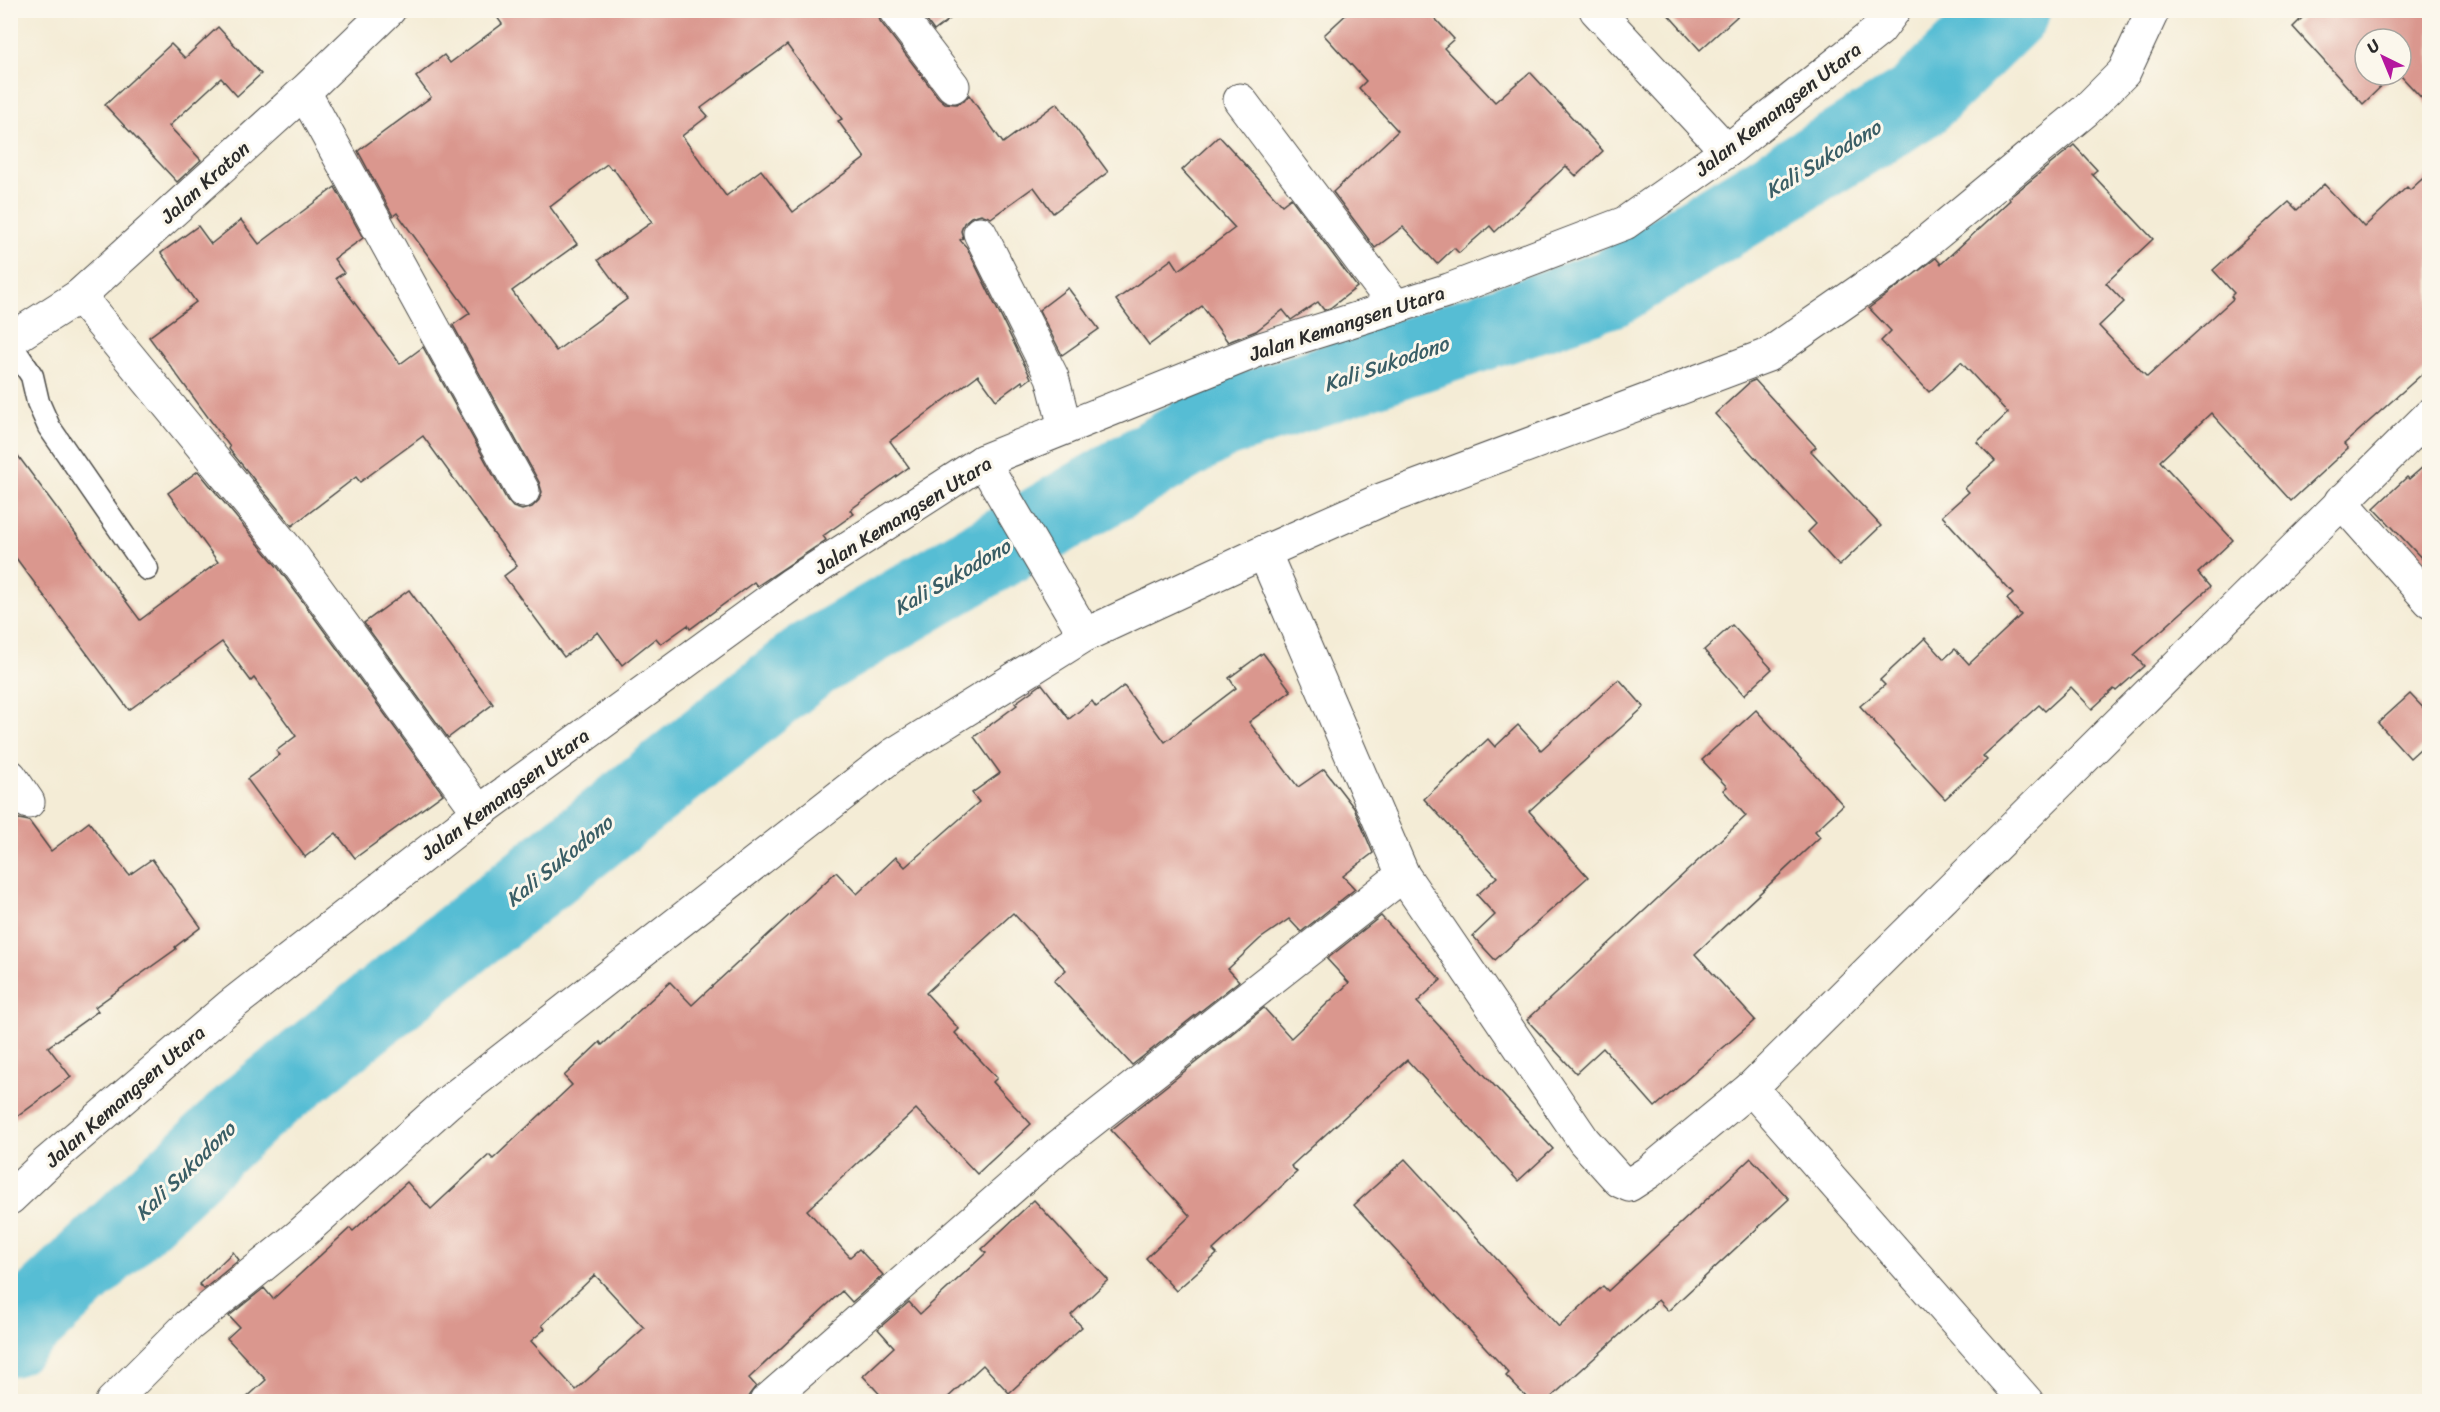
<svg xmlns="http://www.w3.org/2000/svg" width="2440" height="1412" viewBox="0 0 2440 1412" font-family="Sriracha,sans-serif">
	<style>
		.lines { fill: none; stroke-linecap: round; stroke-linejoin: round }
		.river { stroke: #56bdd4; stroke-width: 78 }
		.building { fill: #da978e; fill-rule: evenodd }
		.service-casing { stroke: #494845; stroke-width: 25 }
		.minor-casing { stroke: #494845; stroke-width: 35 }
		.tertiary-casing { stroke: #494845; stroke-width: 35 }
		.service { stroke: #fff; stroke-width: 22 }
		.minor { stroke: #fff; stroke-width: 33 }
		.tertiary { stroke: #fff; stroke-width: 33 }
		.labels { text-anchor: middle; stroke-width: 6; stroke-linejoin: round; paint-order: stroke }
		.street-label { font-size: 20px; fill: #2b2b2b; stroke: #fbf7ec }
		.water-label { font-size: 21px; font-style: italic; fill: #3a5e66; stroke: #fbf7ec }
	</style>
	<rect width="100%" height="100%" fill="#fbf7ec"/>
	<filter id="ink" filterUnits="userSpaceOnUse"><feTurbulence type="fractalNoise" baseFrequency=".0167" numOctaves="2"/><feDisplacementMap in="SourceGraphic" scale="12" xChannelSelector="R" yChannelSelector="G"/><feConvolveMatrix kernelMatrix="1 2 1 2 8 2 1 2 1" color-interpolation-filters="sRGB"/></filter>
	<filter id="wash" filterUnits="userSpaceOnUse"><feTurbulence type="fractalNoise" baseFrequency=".008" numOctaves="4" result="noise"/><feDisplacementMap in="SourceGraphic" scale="24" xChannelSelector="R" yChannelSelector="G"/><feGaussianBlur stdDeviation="1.35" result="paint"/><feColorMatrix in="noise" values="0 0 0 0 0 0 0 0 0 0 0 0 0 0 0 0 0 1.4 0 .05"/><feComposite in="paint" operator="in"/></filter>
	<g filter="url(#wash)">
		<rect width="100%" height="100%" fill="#f4ecd6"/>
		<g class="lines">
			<!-- river -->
			<path class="river" d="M10 1338 252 1108 809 661 1218 421 1612 288 1918 101 2011 10"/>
		</g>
		<g id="blocks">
			<!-- building -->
			<g class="building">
				<path d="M492 10H877L880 21 938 97 945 103 956 104 964 101 969 95 1003 143 1057 103 1108 172 1053 213 1034 187 991 218 981 214 971 217 964 223 961 231 963 238 960 240 967 248 1031 378 1023 384 1022 381 996 400 978 375 890 441 909 467 850 510 854 514 823 536 826 540 757 586 754 582 690 629 688 625 661 644 656 638 622 665 598 632 564 657 504 576 517 566 423 436 360 482 356 477 292 526 229 449 230 447 149 337 196 302 161 253 198 226 211 244 241 220 259 244 335 187 363 238 334 259 344 273 336 278 400 364 423 347 507 500 513 507 522 510 532 507 539 500 542 492 539 482 453 325 470 313 397 213 393 216 358 151 431 97 416 77 444 55 450 63 502 24ZM787 45 842 119 838 121 865 158 793 212 761 170 726 196 682 136 708 116 701 108ZM607 164 611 169 613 168 652 222 598 260 627 299 556 351 512 291 577 244 550 207Z"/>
				<path d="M919 10H962L934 31Z"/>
				<path d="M1351 10H1427L1454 39 1444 48 1495 102 1530 72 1603 151 1576 176 1566 166 1495 232 1490 226 1459 253 1454 248 1437 264 1403 227 1375 248 1333 192 1398 131 1359 88 1366 81 1324 35Z"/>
				<path d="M1664 10H1744L1700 50Z"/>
				<path d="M2310 10H2430V107L2400 75 2401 39H2365V75H2393L2363 104 2293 27Z"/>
				<path d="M218 27 261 74 237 96 221 78 169 126 201 160 177 182 105 105 171 44 185 58Z"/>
				<path d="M1219 136 1282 205 1291 198 1357 287 1330 308 1324 310 1318 302 1291 320 1283 310 1256 331 1228 342 1202 306 1149 345 1116 300 1172 259 1179 270 1235 228 1182 170Z"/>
				<path d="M2074 145 2097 170 2092 174 2153 239 2106 283 2124 302 2099 326 2147 377 2233 299 2231 296 2234 293 2213 270 2289 202 2297 210 2324 184 2364 227 2407 187 2410 190 2430 172V367L2344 444 2348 448 2291 501 2211 413 2160 461 2233 540 2198 573 2210 587 2134 655 2144 666 2116 691 2114 689 2092 709 2071 687 2045 711 2039 705 1983 756 1987 760 1945 799 1860 706 1885 685 1880 680 1925 638 1944 659 1955 649 1969 664 2021 615 2007 599 2013 594 1942 516 1969 492 1965 488 1995 461 1977 442 2008 413 1961 362 1929 392 1881 341 1891 331 1869 308 1936 258 1941 264 2010 200 2009 198Z"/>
				<path d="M1068 288 1099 329 1062 355 1039 310Z"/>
				<path d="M1755 380 1816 447 1811 451 1881 526 1839 566 1808 532 1816 524 1715 414 1750 382Z"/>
				<path d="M10 445 140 620 218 562 168 493 198 471 279 569 443 794 355 858 336 833 305 857 247 779 280 755 276 751 296 736 254 678 251 681 222 642 129 710 10 550Z"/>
				<path d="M2430 461V567L2374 508 2407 477 2409 479Z"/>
				<path d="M409 590 493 704 448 738 364 623Z"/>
				<path d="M1732 625 1772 669 1744 695 1704 650Z"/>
				<path d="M1263 653 1291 691 1249 722 1298 787 1324 769 1354 808 1373 853 1343 876 1355 889 1301 932 1289 919 1260 939 1228 969 1239 981 1132 1065 1054 981 1066 970 1013 913 926 993 959 1029 955 1033 997 1078 993 1082 1031 1124 977 1174 916 1109 807 1210 850 1257 859 1249 883 1275 852 1302 842 1291 749 1378 756 1386 749 1395 748 1401H243L266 1380 227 1338 239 1327 229 1316 264 1288 273 1299 350 1228 353 1231 407 1182 431 1209 489 1155 493 1159 572 1085 564 1076 600 1042 602 1045 670 982 692 1005 836 872 857 894 896 857 905 867 979 802 972 793 1000 773 974 737 1017 705 1015 703 1042 684 1069 719 1092 701 1096 707 1124 686 1165 742 1236 688 1229 678ZM595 1275 644 1328 576 1390 531 1341 545 1329 542 1325Z"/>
				<path d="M1619 679 1644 707 1529 811 1588 877 1495 960 1473 936 1495 915 1477 895 1497 877 1424 799 1488 739 1495 747 1518 725 1541 750Z"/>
				<path d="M2410 694 2430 715V740L2410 758 2378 723Z"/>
				<path d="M1756 710 1843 805 1815 831 1820 837 1695 954 1755 1020 1655 1107 1603 1048 1576 1073 1527 1020 1746 816 1723 790 1727 787 1702 760Z"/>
				<path d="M10 810 19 819 29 821 51 851 89 822 129 875 152 859 201 927 175 947 176 949 95 1007 98 1011 48 1047 71 1077 10 1122Z"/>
				<path d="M1381 916 1441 980 1417 1002 1553 1149 1518 1181 1407 1060 1291 1166 1297 1172 1213 1250 1217 1254 1176 1291 1146 1258 1190 1216 1111 1130 1264 1008 1291 1038 1349 983 1327 959Z"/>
				<path d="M1751 1158 1789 1199 1668 1311 1658 1300 1547 1401H1530L1506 1376 1509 1373 1354 1205 1405 1159 1559 1327 1603 1286 1608 1291Z"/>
				<path d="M1034 1200 1108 1280 1071 1315 1082 1327 1009 1393 983 1365 944 1401H886L863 1376 894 1347 878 1329 909 1302 920 1314 986 1253 982 1249Z"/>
				<path d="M233 1252 239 1260 204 1289 199 1284Z"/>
			</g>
		</g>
	</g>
	<g filter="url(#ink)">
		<use href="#blocks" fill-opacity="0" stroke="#494845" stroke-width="1.5"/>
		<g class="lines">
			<defs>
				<path id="service" d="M10 343 32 376 38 402 49 427 147 569"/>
				<g id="minor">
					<path d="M895 10 953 86"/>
					<path d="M1596 10 1727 151"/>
					<path d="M304 92 523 491"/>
					<path d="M1240 100 1396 307"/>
					<path d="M980 233 1052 377 1065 427"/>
					<path d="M79 296 294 558 479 812"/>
					<path d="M983 461 1085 635"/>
					<path d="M2341 501 2430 601"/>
					<path d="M1264 552 1403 875 1584 1141 1620 1181 1629 1185 1649 1172 1751 1088 2430 415"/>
					<path d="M10 776 28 802"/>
					<path d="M1751 1088 2027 1402"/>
					<path d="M10 1198 48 1162 230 1006 479 812 792 584 983 461 1261 349 1449 290 1625 223 1727 151 1879 30 1894 10"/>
					<path d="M112 1402 189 1325 300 1235 447 1103 893 755 1085 635 1264 552 1381 500 1768 355 1902 262 2085 111 2124 72 2153 10"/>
					<path d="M766 1402 1057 1148 1403 875"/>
				</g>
				<path id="tertiary" d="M10 340 79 296 304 92 389 10"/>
			</defs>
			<!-- service casing -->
			<use href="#service" class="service-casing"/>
			<!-- minor casing -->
			<use href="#minor" class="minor-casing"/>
			<!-- tertiary casing -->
			<use href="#tertiary" class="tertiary-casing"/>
			<!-- service -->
			<use href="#service" class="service"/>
			<!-- minor -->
			<use href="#minor" class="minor"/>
			<!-- tertiary -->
			<use href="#tertiary" class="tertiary"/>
		</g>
	</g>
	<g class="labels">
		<!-- street labels -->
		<g class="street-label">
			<text transform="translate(1778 109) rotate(-38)" y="7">Jalan Kemangsen Utara</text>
			<text transform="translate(205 182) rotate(-42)" y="7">Jalan Kraton</text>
			<text transform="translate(1347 323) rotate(-18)" y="7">Jalan Kemangsen Utara</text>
			<text transform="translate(903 515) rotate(-32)" y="7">Jalan Kemangsen Utara</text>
			<text transform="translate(505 794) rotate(-37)" y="7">Jalan Kemangsen Utara</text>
			<text transform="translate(125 1096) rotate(-41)" y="7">Jalan Kemangsen Utara</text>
		</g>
		<!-- water labels -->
		<g class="water-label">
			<text transform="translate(1823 159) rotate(-31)" y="7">Kali Sukodono</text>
			<text transform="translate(1386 364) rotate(-19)" y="7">Kali Sukodono</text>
			<text transform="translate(952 577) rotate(-30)" y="7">Kali Sukodono</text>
			<text transform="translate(559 861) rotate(-39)" y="7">Kali Sukodono</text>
			<text transform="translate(185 1171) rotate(-44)" y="7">Kali Sukodono</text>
		</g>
	</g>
	<!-- margin -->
	<rect width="2440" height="1412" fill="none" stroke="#fbf7ec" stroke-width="36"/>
	<!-- north arrow -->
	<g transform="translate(2383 57) rotate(317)"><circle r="28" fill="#fbf7ec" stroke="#a8a59f" stroke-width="1.5"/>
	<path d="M0-4.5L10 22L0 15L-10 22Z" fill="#b5179e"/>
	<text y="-9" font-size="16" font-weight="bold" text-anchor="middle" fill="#2b2b2b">U</text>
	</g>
</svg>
